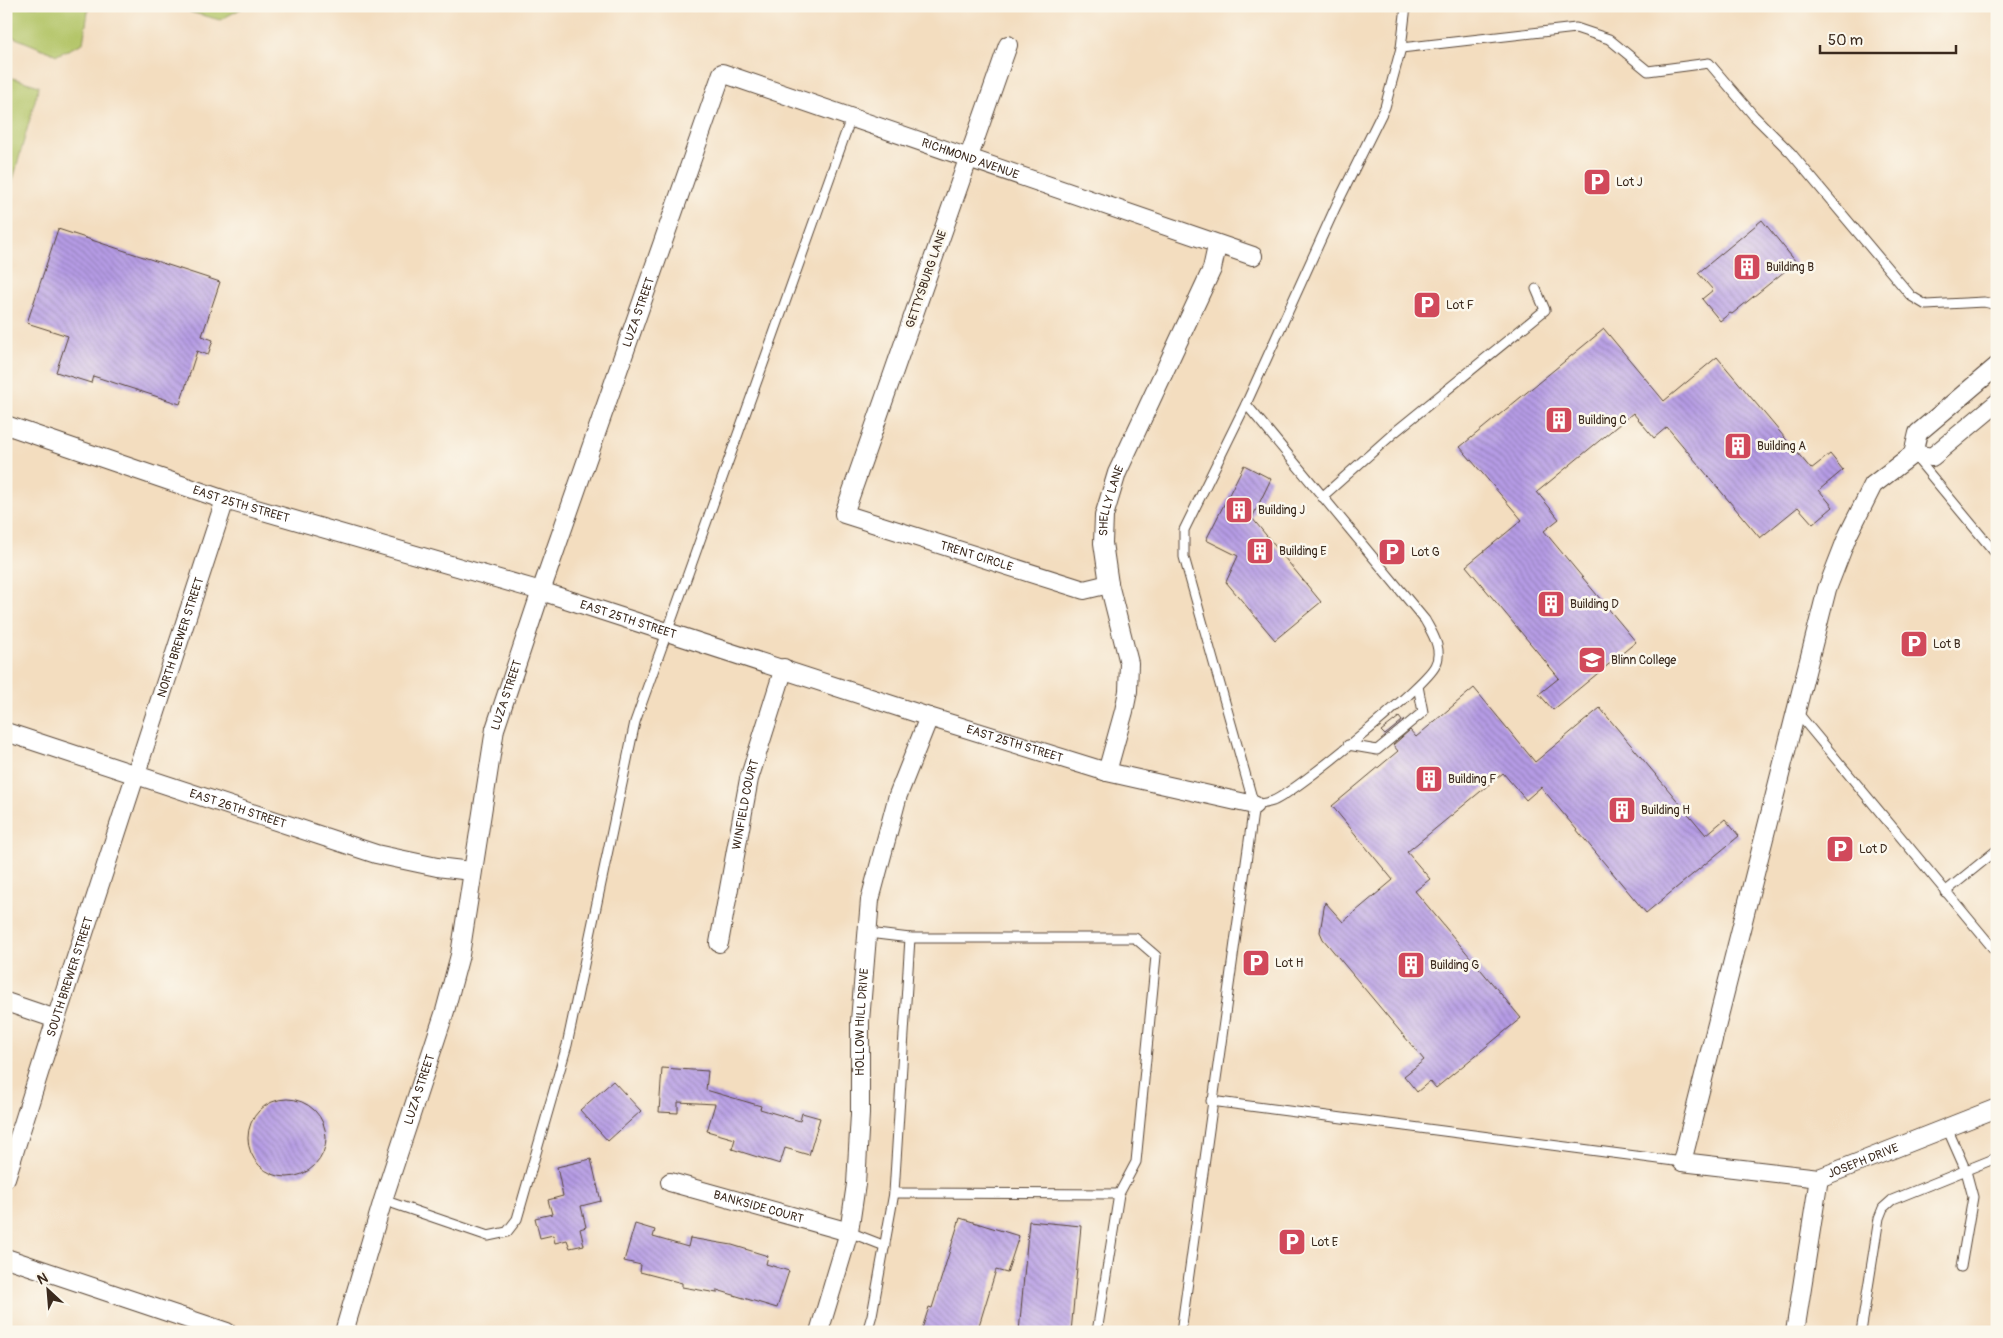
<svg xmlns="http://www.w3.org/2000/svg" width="2003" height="1338" viewBox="0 0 2003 1338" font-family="Pangolin,sans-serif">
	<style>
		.pitch { fill: #b3c568; stroke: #777843 }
		.building { fill: url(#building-back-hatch) }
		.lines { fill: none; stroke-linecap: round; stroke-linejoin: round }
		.lane-casing { stroke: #574536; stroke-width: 11 }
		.street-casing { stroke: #574536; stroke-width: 20 }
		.lane { stroke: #fff; stroke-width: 9 }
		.street { stroke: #fff; stroke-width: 18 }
		.labels { text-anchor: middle; stroke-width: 5; stroke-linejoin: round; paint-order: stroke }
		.street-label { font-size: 12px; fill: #3b2a1e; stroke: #fbf7ec }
		.poi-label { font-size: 12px; fill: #3b2a1e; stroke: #fbf7ec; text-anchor: start }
	</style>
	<defs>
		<pattern id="building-back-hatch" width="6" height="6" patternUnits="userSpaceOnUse" patternTransform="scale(1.25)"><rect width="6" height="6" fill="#b59be5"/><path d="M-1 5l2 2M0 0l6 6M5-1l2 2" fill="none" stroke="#947fb9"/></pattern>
	</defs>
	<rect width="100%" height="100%" fill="#fbf7ec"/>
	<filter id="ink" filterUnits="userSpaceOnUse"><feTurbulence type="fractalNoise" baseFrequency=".02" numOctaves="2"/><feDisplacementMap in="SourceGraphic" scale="10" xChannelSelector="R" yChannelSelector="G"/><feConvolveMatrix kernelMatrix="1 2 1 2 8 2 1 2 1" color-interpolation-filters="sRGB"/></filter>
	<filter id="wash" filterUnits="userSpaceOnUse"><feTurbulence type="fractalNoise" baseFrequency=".0096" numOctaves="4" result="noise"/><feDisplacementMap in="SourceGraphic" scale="20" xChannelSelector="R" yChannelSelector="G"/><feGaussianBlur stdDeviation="1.12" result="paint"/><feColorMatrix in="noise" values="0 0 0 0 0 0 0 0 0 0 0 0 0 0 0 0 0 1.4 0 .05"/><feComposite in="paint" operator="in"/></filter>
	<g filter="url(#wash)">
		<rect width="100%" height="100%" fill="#f3ddbf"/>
		<!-- pitch -->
		<g class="pitch">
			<path d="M6 6H89L83 43 57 55 6 34Z"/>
			<path d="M188 6H246L220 20 190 12Z"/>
			<path d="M6 76 39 86 6 205Z"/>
		</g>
		<g id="blocks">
			<!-- building -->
			<g class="building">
				<path d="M1762 220 1796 262 1732 314 1730 313 1720 321 1702 299 1713 290 1698 273Z"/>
				<path d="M58 229 220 282 202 336 213 340 208 355 197 351 180 404 93 376 91 383 56 372 68 336 27 323Z"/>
				<path d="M1604 329 1664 401 1717 357 1811 469 1830 454 1843 470 1819 490 1833 507 1813 524 1798 507 1760 538 1667 427 1654 438 1633 413 1537 492 1559 519 1544 531 1636 642 1553 710 1539 694 1559 678 1466 566 1522 520 1460 447Z"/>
				<path d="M1244 465 1271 479 1252 518 1321 602 1275 640 1226 582 1238 556 1206 540Z"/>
				<path d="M1474 688 1535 762 1600 708 1706 835 1725 819 1739 836 1646 913 1541 787 1526 800 1503 773 1407 852 1430 879 1415 891 1521 1018 1436 1088 1430 1081 1417 1092 1404 1076 1424 1060 1323 939 1320 932 1325 902 1343 922 1393 880 1332 806 1398 751 1393 745 1410 730 1416 737Z"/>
				<path d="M1399 717 1402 721 1385 735 1381 731Z"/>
				<path d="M662 1068 708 1071 706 1090 761 1106 760 1109 800 1121 802 1113 820 1118 809 1155 785 1148 780 1164 732 1149 735 1139 707 1131 715 1104 678 1102V1113L659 1112Z"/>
				<path d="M613 1081 641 1111 608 1141 580 1110Z"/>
				<circle cx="287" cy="1138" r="39"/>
				<path d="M591 1159 601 1201 581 1206 586 1227 580 1229 584 1245 570 1248 567 1240 555 1243 553 1235 540 1238 535 1218 552 1214 548 1200 563 1196 557 1167Z"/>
				<path d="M960 1218 1019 1236 1007 1273 996 1270 977 1332H921L929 1307 932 1308Z"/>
				<path d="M1029 1221 1081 1226 1071 1332H1019Z"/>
				<path d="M635 1224 655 1230 653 1237 688 1247 690 1238 732 1245 768 1256 766 1264 789 1271 777 1308 717 1290V1293L682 1287V1283L640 1272 641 1265 624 1261Z"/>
			</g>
		</g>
	</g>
	<g filter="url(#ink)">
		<use href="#blocks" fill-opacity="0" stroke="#574536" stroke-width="1"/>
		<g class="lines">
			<defs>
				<g id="lane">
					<path d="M1401 48 1576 28 1609 39 1648 71 1709 63 1754 116 1791 153 1911 296 1926 305 1984 302 1997 305"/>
					<path d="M1246 404 1425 620C1432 633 1444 650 1435 666 1425 686 1296 792 1273 801 1267 803 1260 804 1254 805"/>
					<path d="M1914 455 1997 555"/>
					<path d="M1322 497 1395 432 1545 310 1536 289"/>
					<path d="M1796 711 1997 953"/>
					<path d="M1348 745 1377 750 1423 712 1418 686"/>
					<path d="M1945 892 1997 850"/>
					<path d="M868 933 910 938H1135L1156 956 1136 1162 1119 1194 1097 1332"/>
					<path d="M1211 1101 1682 1162"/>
					<path d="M1947 1128 1966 1171 1973 1197 1961 1267"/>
					<path d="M894 1193 1119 1194"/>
					<path d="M383 1200 488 1236 507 1232 517 1219 567 1045 635 722 851 118"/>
					<path d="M849 1232 885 1246"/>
					<path d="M867 1332 872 1315 894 1193 910 938"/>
					<path d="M1181 1332 1254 805 1184 557V530L1246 404 1336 206 1385 107 1401 48 1406 6"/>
					<path d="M1861 1332 1879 1218 1883 1208 1892 1200 1996 1158"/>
				</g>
				<g id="street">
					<path id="s1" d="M1008 45 844 514 1084 590 1109 584"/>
					<path id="s2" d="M1997 366 1918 433 1913 454 1873 485 1848 535 1827 589 1682 1162 1819 1178 1997 1108"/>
					<path id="s3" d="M6 425 225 500 541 591 929 717 1107 772 1254 805"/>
					<path d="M1913 454 1932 457 1997 403"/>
					<path id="s4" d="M6 732 376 854 437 867 471 871"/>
					<path id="s5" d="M1107 772 1124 711 1128 691 1129 663 1109 584 1103 543 1104 516 1117 473 1212 269 1217 246"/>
					<path id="s6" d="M719 943 749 779 784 668"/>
					<path d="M6 1002 56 1019"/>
					<path id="s7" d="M6 1178 56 1019 225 500"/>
					<path id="s8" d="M670 1182 849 1232"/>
					<path d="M6 1258 227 1332"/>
					<path id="s9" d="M344 1332 383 1200 445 1011 460 955 495 729 541 591 722 73 1253 256"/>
					<path id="s10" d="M819 1332 849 1232 856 1184 860 1114V1021L870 900 898 795 929 717"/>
					<path d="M1795 1332 1819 1178"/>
				</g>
			</defs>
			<!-- lane casing -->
			<use href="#lane" class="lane-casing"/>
			<!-- street casing -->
			<use href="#street" class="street-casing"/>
			<!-- lane -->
			<use href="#lane" class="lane"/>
			<!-- street -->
			<use href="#street" class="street"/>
		</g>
	</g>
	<!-- icons -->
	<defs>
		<symbol id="parking-square" viewBox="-11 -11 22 22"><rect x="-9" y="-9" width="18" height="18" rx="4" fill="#d1495b" stroke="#fbf7ec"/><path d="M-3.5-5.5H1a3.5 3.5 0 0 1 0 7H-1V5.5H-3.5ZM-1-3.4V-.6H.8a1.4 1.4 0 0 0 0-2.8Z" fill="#fff"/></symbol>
		<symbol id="building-square" viewBox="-11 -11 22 22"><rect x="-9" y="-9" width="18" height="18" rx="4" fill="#d1495b" stroke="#fbf7ec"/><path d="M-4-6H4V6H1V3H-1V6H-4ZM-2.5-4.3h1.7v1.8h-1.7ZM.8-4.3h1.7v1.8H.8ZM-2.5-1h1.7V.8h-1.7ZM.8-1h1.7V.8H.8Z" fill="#fff"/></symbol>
		<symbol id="university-square" viewBox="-11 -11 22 22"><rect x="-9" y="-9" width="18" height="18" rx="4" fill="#d1495b" stroke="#fbf7ec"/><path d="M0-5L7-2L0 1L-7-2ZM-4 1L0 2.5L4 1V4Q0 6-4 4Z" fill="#fff"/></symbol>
	</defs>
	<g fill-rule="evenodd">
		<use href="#parking-square" x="1581" y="166" width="32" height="32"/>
		<use href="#building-square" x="1731" y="251" width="32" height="32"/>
		<use href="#parking-square" x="1411" y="289" width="32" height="32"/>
		<use href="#building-square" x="1543" y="404" width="32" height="32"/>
		<use href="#building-square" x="1722" y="430" width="32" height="32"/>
		<use href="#building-square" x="1223" y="494" width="32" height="32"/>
		<use href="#building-square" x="1244" y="535" width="32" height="32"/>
		<use href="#parking-square" x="1376" y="536" width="32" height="32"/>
		<use href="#building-square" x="1535" y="588" width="32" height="32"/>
		<use href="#parking-square" x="1898" y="628" width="32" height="32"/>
		<use href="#university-square" x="1576" y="644" width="32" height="32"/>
		<use href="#building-square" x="1413" y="763" width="32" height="32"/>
		<use href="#building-square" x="1606" y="794" width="32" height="32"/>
		<use href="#parking-square" x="1824" y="833" width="32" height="32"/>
		<use href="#parking-square" x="1240" y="947" width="32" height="32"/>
		<use href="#building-square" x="1395" y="949" width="32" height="32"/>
		<use href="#parking-square" x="1276" y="1226" width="32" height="32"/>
	</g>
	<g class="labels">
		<!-- street labels -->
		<g class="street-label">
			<text dy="4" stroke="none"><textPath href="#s9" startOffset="1580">RICHMOND AVENUE</textPath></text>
			<text transform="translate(926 279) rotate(-71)" y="4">GETTYSBURG LANE</text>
			<text dy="4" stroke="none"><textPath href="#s9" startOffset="1064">LUZA STREET</textPath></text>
			<text dy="4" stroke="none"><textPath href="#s5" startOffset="278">SHELLY LANE</textPath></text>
			<text dy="4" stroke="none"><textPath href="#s3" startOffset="248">EAST 25TH STREET</textPath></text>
			<text dy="4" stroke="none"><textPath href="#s1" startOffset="636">TRENT CIRCLE</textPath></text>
			<text dy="4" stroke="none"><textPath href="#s3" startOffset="652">EAST 25TH STREET</textPath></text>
			<text dy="4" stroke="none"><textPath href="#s7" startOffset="568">NORTH BREWER STREET</textPath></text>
			<text dy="4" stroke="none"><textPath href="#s9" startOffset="659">LUZA STREET</textPath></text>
			<text dy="4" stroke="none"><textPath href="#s3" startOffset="1058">EAST 25TH STREET</textPath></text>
			<text dy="4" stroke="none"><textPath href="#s6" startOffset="141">WINFIELD COURT</textPath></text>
			<text dy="4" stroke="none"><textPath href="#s4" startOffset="244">EAST 26TH STREET</textPath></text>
			<text dy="4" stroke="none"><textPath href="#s7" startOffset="211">SOUTH BREWER STREET</textPath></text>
			<text dy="4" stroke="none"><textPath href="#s10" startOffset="315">HOLLOW HILL DRIVE</textPath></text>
			<text dy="4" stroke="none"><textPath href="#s9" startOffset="254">LUZA STREET</textPath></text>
			<text dy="4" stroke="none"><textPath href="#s2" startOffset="1066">JOSEPH DRIVE</textPath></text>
			<text dy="4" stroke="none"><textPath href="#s8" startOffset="92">BANKSIDE COURT</textPath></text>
		</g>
		<!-- poi labels -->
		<g class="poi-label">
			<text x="1616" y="186">Lot J</text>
			<text x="1766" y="271">Building B</text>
			<text x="1446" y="309">Lot F</text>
			<text x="1578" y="424">Building C</text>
			<text x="1757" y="450">Building A</text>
			<text x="1258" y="514">Building J</text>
			<text x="1279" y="555">Building E</text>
			<text x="1411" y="556">Lot G</text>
			<text x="1570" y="608">Building D</text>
			<text x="1933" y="648">Lot B</text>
			<text x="1611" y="664">Blinn College</text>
			<text x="1448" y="783">Building F</text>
			<text x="1641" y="814">Building H</text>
			<text x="1859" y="853">Lot D</text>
			<text x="1275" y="967">Lot H</text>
			<text x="1430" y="969">Building G</text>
			<text x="1311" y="1246">Lot E</text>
		</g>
	</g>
	<!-- margin -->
	<rect width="2003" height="1338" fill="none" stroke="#fbf7ec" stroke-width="25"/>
	<!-- north arrow -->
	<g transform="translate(48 1290) rotate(334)" stroke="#fbf7ec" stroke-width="4" paint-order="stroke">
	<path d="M0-4L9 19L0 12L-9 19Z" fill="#3b2a1e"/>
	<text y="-8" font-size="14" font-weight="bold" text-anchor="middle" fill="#3b2a1e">N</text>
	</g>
	<!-- scale -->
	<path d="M1820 45v8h136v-8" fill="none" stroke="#3b2a1e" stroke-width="2.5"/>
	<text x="1828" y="45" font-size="15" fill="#3b2a1e" stroke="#fbf7ec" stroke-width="4" paint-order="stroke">50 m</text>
</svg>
